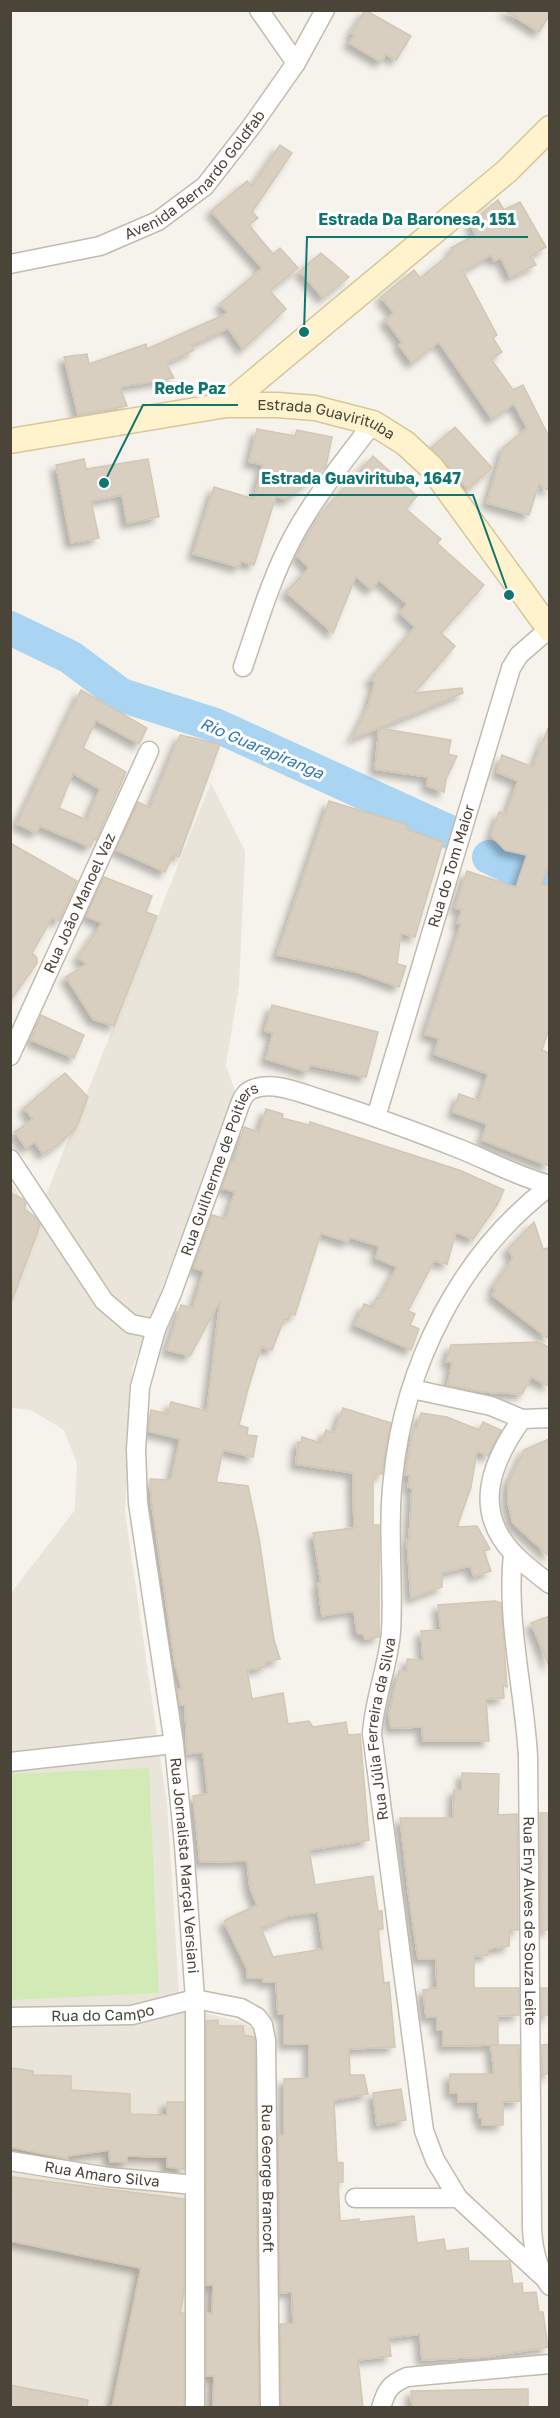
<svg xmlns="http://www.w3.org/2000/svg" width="560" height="2418" viewBox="0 0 560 2418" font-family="'Golos Text',sans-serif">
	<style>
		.residential { fill: #eae5da }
		.green { fill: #d2eab5 }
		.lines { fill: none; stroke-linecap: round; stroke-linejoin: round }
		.river { stroke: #a9d4f2; stroke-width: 34 }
		.building { fill: #d8cfc1; stroke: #d3c7b4; stroke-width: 1.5; fill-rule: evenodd; filter: url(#shadow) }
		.street-casing { stroke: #c2bbae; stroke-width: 21 }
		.secondary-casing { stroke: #d6c79b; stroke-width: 27 }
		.street { stroke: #fff; stroke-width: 18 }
		.secondary { stroke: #fff3cd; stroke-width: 24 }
		.labels { text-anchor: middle; stroke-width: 6; stroke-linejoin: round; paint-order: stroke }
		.street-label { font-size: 15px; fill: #4b4439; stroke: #fff }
		.water-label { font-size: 16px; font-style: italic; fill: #2e7ab2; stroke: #fff }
		.leader { fill: none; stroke: #0f766e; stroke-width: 2 }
		.callout-dot { fill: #0f766e; stroke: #fff; stroke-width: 2 }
		.callout-label { font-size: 16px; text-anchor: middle; font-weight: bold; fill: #0f766e; stroke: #fff; stroke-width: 6; stroke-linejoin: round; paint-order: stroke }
	</style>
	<defs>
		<filter id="shadow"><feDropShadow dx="-5.5" dy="5.5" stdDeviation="3" flood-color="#0004"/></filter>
	</defs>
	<rect width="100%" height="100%" fill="#f6f3ec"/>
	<!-- residential -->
	<path class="residential" d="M211 783 245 851 239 986 226 1065 235 1091 132 1369 125 1512 167 1804 180 2007 241 2022 261 2032 265 2407H11V1593L75 1510 77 1464 64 1430 31 1410 11 1408 10 1181 36 1220Z"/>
	<!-- green -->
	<path class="green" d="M149 1768 159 1993 11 2000V1774Z"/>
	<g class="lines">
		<!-- river -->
		<g class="river">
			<path d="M10 628 70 657 121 695 215 725 452 833"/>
			<path d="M489 857 550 886"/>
		</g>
	</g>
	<!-- building -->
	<g class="building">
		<path d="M365 10 411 36 396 60 386 54 381 62 349 43 354 35 351 33Z"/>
		<path d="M504 10H549V16L539 32Z"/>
		<path d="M280 145 292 153 252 212 258 218 249 225 273 254 280 248 298 268 270 291 286 309 243 349 228 328 192 345 194 350 166 363 174 378 120 387 127 406 78 415 64 357 87 354 89 364 146 344 147 349 228 313 220 304 262 268 211 211 247 181 252 186Z"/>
		<path d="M498 200 504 210 520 202 546 247 531 256 536 265 510 277 501 258 494 261 491 255 463 271 497 335 493 338 502 352 491 359 513 390 523 385 549 437V491L539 484 529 515 487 503 503 448 527 428 514 404 492 419 439 342 412 363 399 345 402 342 385 320 394 313 381 297 414 270 420 278 453 252 451 248 475 235 471 223Z"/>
		<path d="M321 253 349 277 323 298 300 271Z"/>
		<path d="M455 427 492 468 468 489 431 448Z"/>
		<path d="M257 429 295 436 297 430 332 437 326 466 287 500 276 496 254 565 241 561 239 567 193 554 214 487 254 499 263 465 249 462Z"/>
		<path d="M373 456 417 496 406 509 441 539 437 543 484 585 441 633 455 646 414 693 462 688 463 693 352 739 368 707 375 682 370 680 415 627 400 613 407 604 379 580 371 590 356 576 333 633 286 592 309 568 297 556 319 516Z"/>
		<path d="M84 459 86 469 148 459 159 517 127 523 122 495 91 501 99 538 71 543 56 465Z"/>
		<path d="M81 690 147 728 139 744 96 720 83 748 126 772 96 840 94 839 90 847 40 826 36 833 17 824ZM73 773 100 789 87 820 59 808Z"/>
		<path d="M379 728 451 740 448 754 457 756 446 779 444 792 427 786 428 777 375 769Z"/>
		<path d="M548 728 549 864 542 884 549 886V1029L542 1050 549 1053V1166L482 1140 487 1124 453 1112 459 1094 479 1101 488 1074 434 1054 439 1039 425 1034 461 924 457 923 462 910 455 908 467 871 516 887 527 855 505 850 491 835 499 812 506 814 518 781 497 772 502 755 533 767Z"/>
		<path d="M180 735 220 744 179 857 173 854 165 872 116 850 138 802 150 808Z"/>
		<path d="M329 801 408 825 406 829 443 842 415 937 401 933 397 964 406 966 399 987 357 972 277 955Z"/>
		<path d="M10 843 77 881 59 921 52 918 32 953 37 958V963L10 1001Z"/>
		<path d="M104 877 152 896 146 912 157 916 114 1026 93 1019 66 977 87 964 78 958 102 923 86 916Z"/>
		<path d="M272 1005 378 1032 366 1077 310 1065 308 1072 266 1059 273 1033 265 1031Z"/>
		<path d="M41 1015 84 1035 74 1058 31 1040Z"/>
		<path d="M65 1073 88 1097 77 1126 59 1144 43 1154 35 1142 26 1148 15 1132 33 1119 24 1108Z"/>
		<path d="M266 1109 283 1114 282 1118 309 1125 310 1122 459 1170 504 1190 497 1205 473 1239 456 1232 447 1264 434 1261 408 1311 415 1314 410 1325 419 1329 411 1350 355 1325 364 1304 373 1307 377 1297 380 1298 397 1267 376 1258 379 1246 349 1237 348 1242 321 1233 295 1315 290 1314 288 1320 284 1319 272 1350 261 1347 248 1389 239 1425 248 1428 247 1435 257 1436 253 1457 223 1450 216 1482 248 1486 259 1538 274 1640 280 1659 265 1662V1667L247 1670 252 1699 283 1693 288 1724 309 1721 313 1727 346 1722 348 1735 360 1734 369 1840 309 1850 315 1885 373 1876 378 1911H382L383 1929H378L384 1983 389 1982 395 2047 349 2049 350 2075H364L368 2094 334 2100 337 2162 343 2163V2182H338L340 2221 359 2219V2222L414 2216 417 2243 444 2239 446 2251 468 2248 469 2261H510L513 2284 522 2283 523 2293 536 2292 539 2312H543L548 2347 485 2357 422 2360 420 2334 389 2338 391 2356 358 2360 363 2408H281L280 2324H293L292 2292 280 2293 278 2135H284V2079L309 2078V2044H284V2014H278L276 1982H263V1978H247V1969L224 1922 227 1919 257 1905 250 1888 247 1861 200 1862 193 1796 208 1794 203 1752 187 1754 185 1705H180L178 1689H182L175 1664 151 1498 150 1479 171 1480 180 1439 148 1431 151 1410 168 1414 171 1402 207 1411 220 1301 190 1356 167 1350 181 1305 193 1308 204 1271 194 1268 212 1215 226 1219 235 1192 222 1188 231 1162H234L244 1127 259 1132ZM318 1912 323 1949 273 1957 261 1928 288 1916Z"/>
		<path d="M10 1193 23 1199 26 1204 24 1209 34 1216 40 1225 12 1300Z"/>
		<path d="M534 1222 543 1249 549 1248V1339L492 1295 496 1289 493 1287 513 1258 508 1249Z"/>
		<path d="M538 1342 549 1347V1386L531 1377 522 1394 484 1392 448 1385 452 1362H446L451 1345Z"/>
		<path d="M343 1408 391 1423 382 1474H376V1478H373V1525H379V1637L365 1639 363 1634 357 1633 354 1611 322 1616 318 1583H321L313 1533 354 1528 353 1473 296 1464 298 1442 301 1443 302 1437 321 1443 326 1430 334 1433Z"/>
		<path d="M421 1413 447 1417 479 1430 483 1422 501 1430 488 1456 477 1451 471 1487 457 1527 477 1526 490 1549 484 1551 491 1571 474 1576 470 1566 442 1573V1587L411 1598 407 1540 409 1541 412 1488 408 1487 410 1475H405L413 1428 417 1429Z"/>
		<path d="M549 1439V1556L513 1523 508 1503V1484L524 1450Z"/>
		<path d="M495 1601 501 1603 507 1687 503 1685 504 1698 486 1699 489 1741H423L422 1727 391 1728 389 1714 399 1671H407V1659L423 1660 421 1631 441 1630 438 1605Z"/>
		<path d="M549 1616V1666L531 1623Z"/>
		<path d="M462 1773 499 1774 498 1815 517 1814 518 1930H510L509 1946 488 1949V1955L474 1956V1988H519V2015L498 2016V2045L443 2046V2030H437V2017H426L423 1990 437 1988 436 1959H418L409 1897 400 1818H453L454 1790H462Z"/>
		<path d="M540 1813H549V1930H541Z"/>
		<rect x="541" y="1988" width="8" height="27"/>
		<path d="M218 2020V2026H243L244 2035 254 2037 255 2041 259 2408H213L214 2376H206V2313L212 2314 213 2285H206V2021Z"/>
		<path d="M549 2044V2074H542V2045Z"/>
		<path d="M491 2045H519L520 2101 503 2102V2125H482V2118H479L478 2102H458V2093H450V2074H494Z"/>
		<path d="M10 2068 33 2071V2075L71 2076V2090L130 2094V2114L167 2115V2102H184V2169L167 2167V2157L127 2156V2162H110L109 2150 68 2156V2159L10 2147Z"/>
		<path d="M401 2089 406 2120 377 2125 373 2093Z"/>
		<path d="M12 2177 184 2199V2291L180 2313H184V2408H112L141 2268 10 2241Z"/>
		<path d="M10 2385 88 2400 87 2408H10Z"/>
		<path d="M528 2389V2408H412L411 2391Z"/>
	</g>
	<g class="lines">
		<defs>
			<g id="street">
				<path d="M259 10 296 63"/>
				<path id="s1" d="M10 264 100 246 158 221 205 186 251 127 296 63 325 10"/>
				<path d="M243 667C258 623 271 578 293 537 315 496 345 460 373 423"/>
				<path id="s2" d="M10 1056 149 751"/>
				<path id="s3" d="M376 1117 511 668 519 655 549 629"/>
				<path id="s4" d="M10 1159 104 1301 131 1324 156 1329 172 1293 238 1110C241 1101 244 1092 253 1089 273 1081 301 1093 320 1099 368 1114 414 1131 460 1149 490 1161 518 1177 550 1185"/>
				<path id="s5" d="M156 1329 140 1387 136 1450 138 1503 174 1744 184 1845 195 1999V2408"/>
				<path d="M412 1389 491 1406 522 1419 550 1418"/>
				<path d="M522 1419C492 1461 471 1510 514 1554 525 1565 538 1575 550 1584"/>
				<path id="s6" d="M513 1553C506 1621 524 1689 528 1756L532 2228C533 2249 537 2269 550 2286"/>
				<path d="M10 1762 174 1744"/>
				<path id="s7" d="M10 2017 132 2015 195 1999 241 2008 257 2017 263 2025 266 2040 270 2408"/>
				<path id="s8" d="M10 2161 108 2177 195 2185"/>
				<path d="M355 2198H458"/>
				<path id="s9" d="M542 2276 458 2198 435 2160 424 2131 372 1734C374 1699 388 1667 391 1632 394 1581 387 1529 393 1478 404 1366 460 1254 550 1186"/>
				<path d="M381 2408C386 2390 390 2384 407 2377L550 2364"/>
			</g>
			<g id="secondary">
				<path d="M226 405 507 171 550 128"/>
				<path id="s10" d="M10 441 226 405H277L315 408 373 423 405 443 432 468 550 630"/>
			</g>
		</defs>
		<!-- street casing -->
		<use href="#street" class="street-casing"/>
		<!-- secondary casing -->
		<use href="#secondary" class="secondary-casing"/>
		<!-- street -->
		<use href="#street" class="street"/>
		<!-- secondary -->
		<use href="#secondary" class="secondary"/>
	</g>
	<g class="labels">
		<!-- street labels -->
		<g class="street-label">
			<text dy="5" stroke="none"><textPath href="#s1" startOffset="213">Avenida Bernardo Goldfab</textPath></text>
			<text dy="5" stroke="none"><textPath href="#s10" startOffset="321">Estrada Guavirituba</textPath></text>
			<text dy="5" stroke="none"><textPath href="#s3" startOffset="262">Rua do Tom Maior</textPath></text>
			<text dy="5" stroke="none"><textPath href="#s2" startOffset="168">Rua João Manoel Vaz</textPath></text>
			<text dy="5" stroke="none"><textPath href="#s4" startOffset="404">Rua Guilherme de Poitiers</textPath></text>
			<text dy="5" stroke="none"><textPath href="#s9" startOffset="596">Rua Júlia Ferreira da Silva</textPath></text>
			<text dy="5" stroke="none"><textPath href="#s5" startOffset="542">Rua Jornalista Marçal Versiani</textPath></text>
			<text dy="5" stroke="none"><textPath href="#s6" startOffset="369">Rua Eny Alves de Souza Leite</textPath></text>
			<text dy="5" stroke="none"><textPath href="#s7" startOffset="93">Rua do Campo</textPath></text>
			<text dy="5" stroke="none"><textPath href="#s8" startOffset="93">Rua Amaro Silva</textPath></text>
			<text dy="5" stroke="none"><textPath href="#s7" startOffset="416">Rua George Brancoft</textPath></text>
		</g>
		<!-- water labels -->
		<g class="water-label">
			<text transform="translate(262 748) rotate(23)" y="6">Rio Guarapiranga</text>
		</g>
	</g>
	<!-- callouts -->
	<path class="leader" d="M304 332L307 237H528M104 483L143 405H238M509 595L473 495H249"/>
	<g class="callout-dot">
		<circle cx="304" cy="332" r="6"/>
		<circle cx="104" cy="483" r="6"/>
		<circle cx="509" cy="595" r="6"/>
	</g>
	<g class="callout-label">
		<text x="417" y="225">Estrada Da Baronesa, 151</text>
		<text x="190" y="394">Rede Paz</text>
		<text x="361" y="484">Estrada Guavirituba, 1647</text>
	</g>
	<!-- border -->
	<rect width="560" height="2418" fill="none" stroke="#4b4439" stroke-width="24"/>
</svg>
